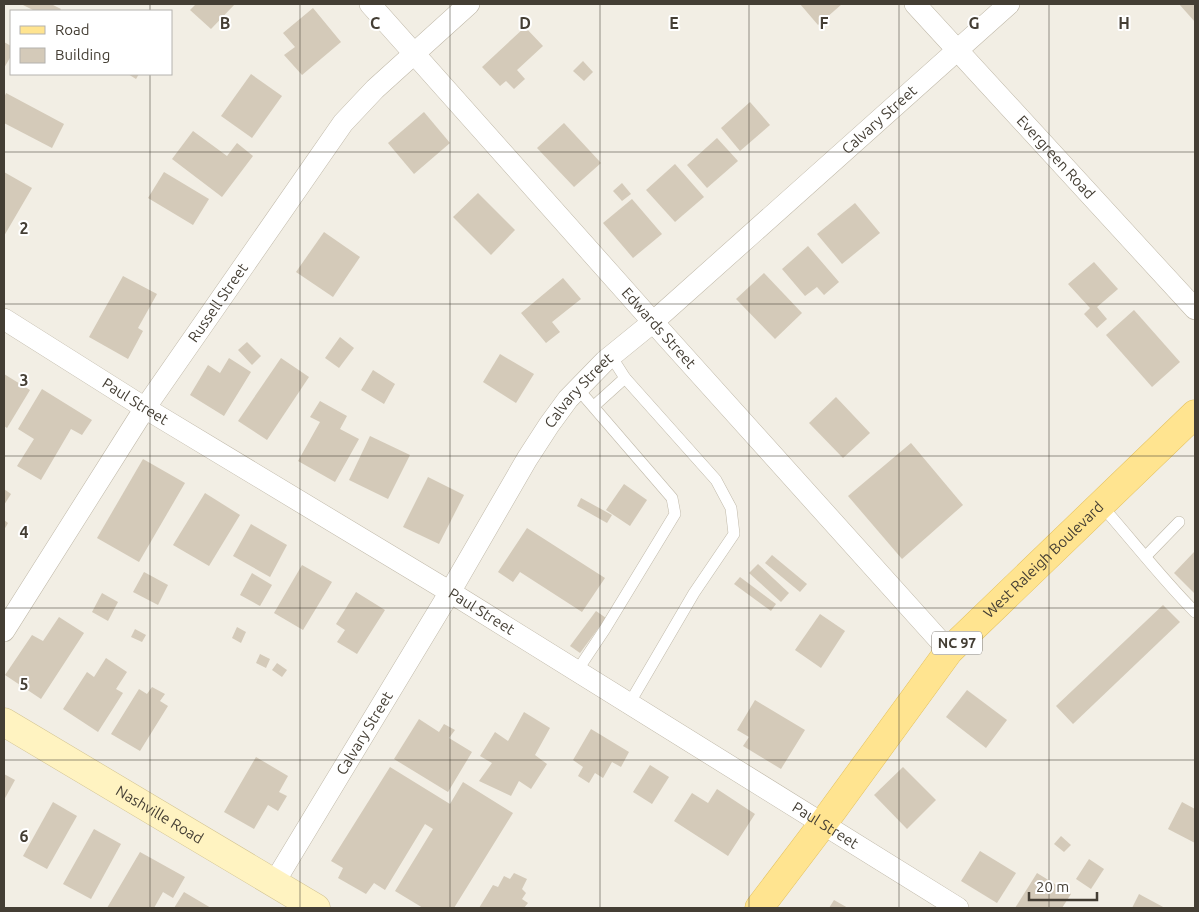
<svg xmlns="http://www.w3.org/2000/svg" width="1199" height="912" viewBox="0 0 1199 912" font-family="Ubuntu,sans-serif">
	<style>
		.building { fill: #d4cab9 }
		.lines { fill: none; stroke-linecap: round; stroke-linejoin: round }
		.lane-casing { stroke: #c0b9a9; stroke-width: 12 }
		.street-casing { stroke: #c0b9a9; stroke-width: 22 }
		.secondary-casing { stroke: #d3c493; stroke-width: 29 }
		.primary-casing { stroke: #e4c260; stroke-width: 29 }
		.lane { stroke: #fff; stroke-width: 11 }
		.street { stroke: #fff; stroke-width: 21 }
		.secondary { stroke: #fff3c1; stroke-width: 28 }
		.primary { stroke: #ffe490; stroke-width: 28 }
		.grid { fill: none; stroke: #443e34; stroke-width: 1; stroke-opacity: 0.55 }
		.labels { text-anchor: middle; stroke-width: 4; stroke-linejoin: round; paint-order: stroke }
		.shield { fill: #fff; stroke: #7c7871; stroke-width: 1 }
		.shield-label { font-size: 14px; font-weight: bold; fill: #443e34 }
		.street-label { font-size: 15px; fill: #443e34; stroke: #fff }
		.grid-label { font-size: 16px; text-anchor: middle; font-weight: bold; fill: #443e34; stroke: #fff; stroke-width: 4; stroke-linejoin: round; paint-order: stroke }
	</style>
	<rect width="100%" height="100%" fill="#f2eee4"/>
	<!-- building -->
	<g class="building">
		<path d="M21 4H51L61 9 60 11H35Z"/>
		<path d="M196 4H235L211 29 190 10Z"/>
		<path d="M800 4H842L818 25Z"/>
		<path d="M1179 4H1195V22Z"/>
		<path d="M313 8 341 42 302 75 284 55 295 47 283 33Z"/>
		<path d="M525 27 543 46 517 70 525 79 514 89 506 81 500 86 482 67Z"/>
		<path d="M4 42 11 46V56L4 68Z"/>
		<path d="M583 61 593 72 584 81 573 71Z"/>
		<path d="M128 74H139L136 79Z"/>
		<path d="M251 74 282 96 252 138 221 116Z"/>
		<path d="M6 93 64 124 52 148 4 123V98Z"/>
		<path d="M750 102 770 125 740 151 721 128Z"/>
		<path d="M424 112 450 143 414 174 388 143Z"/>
		<path d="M564 123 601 163 574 187 537 148Z"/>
		<path d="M193 131 227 156 237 143 253 156 222 197 172 159Z"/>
		<path d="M717 138 738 161 707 188 687 165Z"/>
		<path d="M675 164 704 197 675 222 646 190Z"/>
		<path d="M4 172 32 188 4 236Z"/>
		<path d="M164 172 209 199 193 225 148 198Z"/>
		<path d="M622 183 631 194 622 201 613 191Z"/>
		<path d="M478 193 515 230 491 255 453 217Z"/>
		<path d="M632 199 662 234 633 258 603 223Z"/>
		<path d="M855 203 880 233 842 264 817 234Z"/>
		<path d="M324 232 360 257 333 297 296 272Z"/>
		<path d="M808 246 839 282 824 295 817 287 805 296 782 269Z"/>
		<path d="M1094 262 1118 289 1097 307 1107 319 1097 328 1084 314 1090 308 1068 284Z"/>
		<path d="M764 273 802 313 775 339 736 299Z"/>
		<path d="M123 276 157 294 138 328 143 331 128 359 89 337Z"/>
		<path d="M563 278 581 299 552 322 560 332 546 343 521 313Z"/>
		<path d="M1134 310 1180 362 1152 387 1106 335Z"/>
		<path d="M340 337 354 348 339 368 325 358Z"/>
		<path d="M247 342 261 356 252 365 238 350Z"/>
		<path d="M500 354 534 374 516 403 483 382Z"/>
		<path d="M229 358 251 372 224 416 190 395 208 365 220 373Z"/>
		<path d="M281 358 309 377 267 440 238 421Z"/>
		<path d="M373 370 395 384 384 404 361 390Z"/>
		<path d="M4 374 30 390 7 428 4 426Z"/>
		<path d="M42 389 92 420 82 435 71 429 41 480 17 466 34 439 18 429Z"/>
		<path d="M836 397 870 433 843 458 809 423Z"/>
		<path d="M320 401 347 416 340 429 359 439 335 482 298 461 320 422 310 417Z"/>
		<path d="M370 436 410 455 388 499 349 480Z"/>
		<path d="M911 443 963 505 902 559 848 496Z"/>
		<path d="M143 459 185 483 139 562 97 538Z"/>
		<path d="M428 477 464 495 439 544 403 527Z"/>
		<path d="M624 484 647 500 630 526 606 510Z"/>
		<path d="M4 489 11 494 4 505Z"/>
		<path d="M205 493 240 515 209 566 173 545Z"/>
		<path d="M581 498 612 515 607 523 577 506Z"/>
		<path d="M4 520 8 523 4 530Z"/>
		<path d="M251 524 287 545 270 577 233 556Z"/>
		<path d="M527 528 605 578 582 612 520 572 513 582 498 572Z"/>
		<path d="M1195 551V594L1174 573Z"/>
		<path d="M772 555 807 584 800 592 765 563Z"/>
		<path d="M758 564 789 593 781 602 749 573Z"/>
		<path d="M302 565 332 582 303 630 274 613Z"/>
		<path d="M144 572 168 585 158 605 133 592Z"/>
		<path d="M252 573 272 585 260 606 240 595Z"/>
		<path d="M740 577 776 604 771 611 734 584Z"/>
		<path d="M356 592 385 610 357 654 337 642 345 630 336 624Z"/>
		<path d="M102 593 118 602 108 621 92 612Z"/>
		<path d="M1163 605 1180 622 1073 724 1056 706Z"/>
		<path d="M596 611 606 618 580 653 570 646Z"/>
		<path d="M820 614 845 631 821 668 795 650Z"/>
		<path d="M59 617 84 633 41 699 5 675 32 635 43 641Z"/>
		<path d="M237 627 246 632 241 643 232 638Z"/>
		<path d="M135 629 146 635 142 642 131 637Z"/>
		<path d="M260 654 270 659 266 668 256 663Z"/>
		<path d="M106 658 127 672 116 689 123 693 98 732 63 709 87 672 94 677Z"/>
		<path d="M277 663 287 670 282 677 272 670Z"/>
		<path d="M152 687 165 694 160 701 168 706 140 751 111 734 139 689 147 694Z"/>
		<path d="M967 690 1007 720 986 748 946 717Z"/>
		<path d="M755 700 805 730 781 769 743 746 749 737 737 730Z"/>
		<path d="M524 712 550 728 535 755 547 764 531 789 519 781 511 796 479 781 492 763 480 756 495 732 508 741Z"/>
		<path d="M419 719 439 732 444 724 455 730 449 738 472 752 448 792 394 759Z"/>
		<path d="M591 729 629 752 621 767 612 762 603 778 595 773 589 783 578 776 583 767 573 760Z"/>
		<path d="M256 757 288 776 279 792 287 796 278 811 268 805 254 829 224 812Z"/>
		<path d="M650 765 669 777 652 804 633 792Z"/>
		<path d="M390 767 450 804 463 782 513 813 454 908H423L395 891 433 829 425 824 385 890 374 883 366 894 338 878 343 868 331 861Z"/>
		<path d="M903 767 936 800 907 829 874 795Z"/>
		<path d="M4 774 15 780 4 800Z"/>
		<path d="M717 789 755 814 728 856 674 821 692 793 708 803Z"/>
		<path d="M53 802 77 816 47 869 23 856Z"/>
		<path d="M1182 802 1195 809V843L1168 829Z"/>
		<path d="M94 829 121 844 91 899 63 884Z"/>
		<path d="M1061 836 1071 845 1064 852 1054 844Z"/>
		<path d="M980 851 1016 873 997 903 961 881Z"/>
		<path d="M140 852 185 877 173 898 163 892 154 908H107Z"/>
		<path d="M1089 859 1104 869 1091 889 1076 879Z"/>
		<path d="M514 873 527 879 522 889 526 893 522 899 528 903 524 908H479L493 885 498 887 504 876 510 879Z"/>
		<path d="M1037 873 1071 894 1062 908H1015Z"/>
		<path d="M184 892 211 908H174Z"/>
		<path d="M1139 894 1165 908H1132Z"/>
		<path d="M834 900 848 908H829Z"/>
	</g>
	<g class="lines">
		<defs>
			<g id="lane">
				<path d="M611 356 625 378 716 480 731 508 734 534 694 593 629 704"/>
				<path d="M594 406 625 378"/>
				<path d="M1101 505C1133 541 1162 579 1195 612"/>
				<path d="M1146 556 1179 522"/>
				<path d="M577 671 605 629 675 514 672 498 578 389"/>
			</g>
			<g id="street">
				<path id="s1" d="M370 4 653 322 949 651"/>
				<path id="s2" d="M915 4 1195 309"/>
				<path id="s3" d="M4 319 145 408 450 592 958 908"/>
				<path id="s4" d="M4 631 145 408 343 123 375 89 469 4"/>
				<path id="s5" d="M274 883 450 592 527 459 549 425 568 399 605 361 653 322 1009 4"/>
			</g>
			<g id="secondary">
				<path id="s6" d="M4 722 316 908"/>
			</g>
			<g id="primary">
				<path id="s7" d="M759 908 822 825 949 651 1195 414"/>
			</g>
		</defs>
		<!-- lane casing -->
		<use href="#lane" class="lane-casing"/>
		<!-- street casing -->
		<use href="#street" class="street-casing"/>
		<!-- secondary casing -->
		<use href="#secondary" class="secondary-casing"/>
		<!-- primary casing -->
		<use href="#primary" class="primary-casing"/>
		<!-- lane -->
		<use href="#lane" class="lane"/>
		<!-- street -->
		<use href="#street" class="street"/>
		<!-- secondary -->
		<use href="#secondary" class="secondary"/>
		<!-- primary -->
		<use href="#primary" class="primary"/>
	</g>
	<!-- grid -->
	<path class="grid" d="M150 4V11M300 4V908M450 4V908M600 4V908M749 4V908M899 4V908M1049 4V908M150 74V908M4 152H1195M4 304H1195M4 456H1195M4 608H1195M4 760H1195"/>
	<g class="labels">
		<!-- shield labels -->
		<rect class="shield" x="932" y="631.5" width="50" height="23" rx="4"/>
		<g class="shield-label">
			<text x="957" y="648">NC 97</text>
		</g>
		<!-- street labels -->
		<g class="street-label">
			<text dy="5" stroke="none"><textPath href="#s5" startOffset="985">Calvary Street</textPath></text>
			<text dy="5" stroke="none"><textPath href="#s2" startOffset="208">Evergreen Road</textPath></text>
			<text dy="5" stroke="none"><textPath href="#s4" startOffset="392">Russell Street</textPath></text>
			<text dy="5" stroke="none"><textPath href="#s1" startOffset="434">Edwards Street</textPath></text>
			<text dy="5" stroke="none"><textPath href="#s5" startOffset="580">Calvary Street</textPath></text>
			<text dy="5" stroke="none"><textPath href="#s3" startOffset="155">Paul Street</textPath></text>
			<text dy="5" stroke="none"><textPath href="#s7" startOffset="451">West Raleigh Boulevard</textPath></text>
			<text dy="5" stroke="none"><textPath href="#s3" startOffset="560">Paul Street</textPath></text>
			<text dy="5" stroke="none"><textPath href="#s5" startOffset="175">Calvary Street</textPath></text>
			<text dy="5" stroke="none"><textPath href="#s6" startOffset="181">Nashville Road</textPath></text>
			<text dy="5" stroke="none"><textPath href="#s3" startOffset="965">Paul Street</textPath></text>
		</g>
	</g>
	<g class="grid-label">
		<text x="225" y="29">B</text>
		<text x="375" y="29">C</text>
		<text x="525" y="29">D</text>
		<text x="674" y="29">E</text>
		<text x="824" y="29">F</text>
		<text x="974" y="29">G</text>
		<text x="1124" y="29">H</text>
		<text x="24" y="234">2</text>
		<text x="24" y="386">3</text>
		<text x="24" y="538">4</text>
		<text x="24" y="690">5</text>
		<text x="24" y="842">6</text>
	</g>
	<!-- border -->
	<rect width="1199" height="912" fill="none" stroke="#443e34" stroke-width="10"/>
	<!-- legend -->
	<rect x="10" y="10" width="162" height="65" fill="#ffffff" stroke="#b4b2ae"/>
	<rect x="20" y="26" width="25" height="8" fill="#ffe490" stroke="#b4b2ae"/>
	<text x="55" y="35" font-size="15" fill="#443e34">Road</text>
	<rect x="20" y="48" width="25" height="15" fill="#d4cab9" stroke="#b4b2ae"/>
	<text x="55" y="60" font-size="15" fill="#443e34">Building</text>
	<!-- scale -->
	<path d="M1029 892v8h68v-8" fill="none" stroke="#443e34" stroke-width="2.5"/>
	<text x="1036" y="892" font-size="15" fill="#443e34" stroke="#ffffff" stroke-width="4" paint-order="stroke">20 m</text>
</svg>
